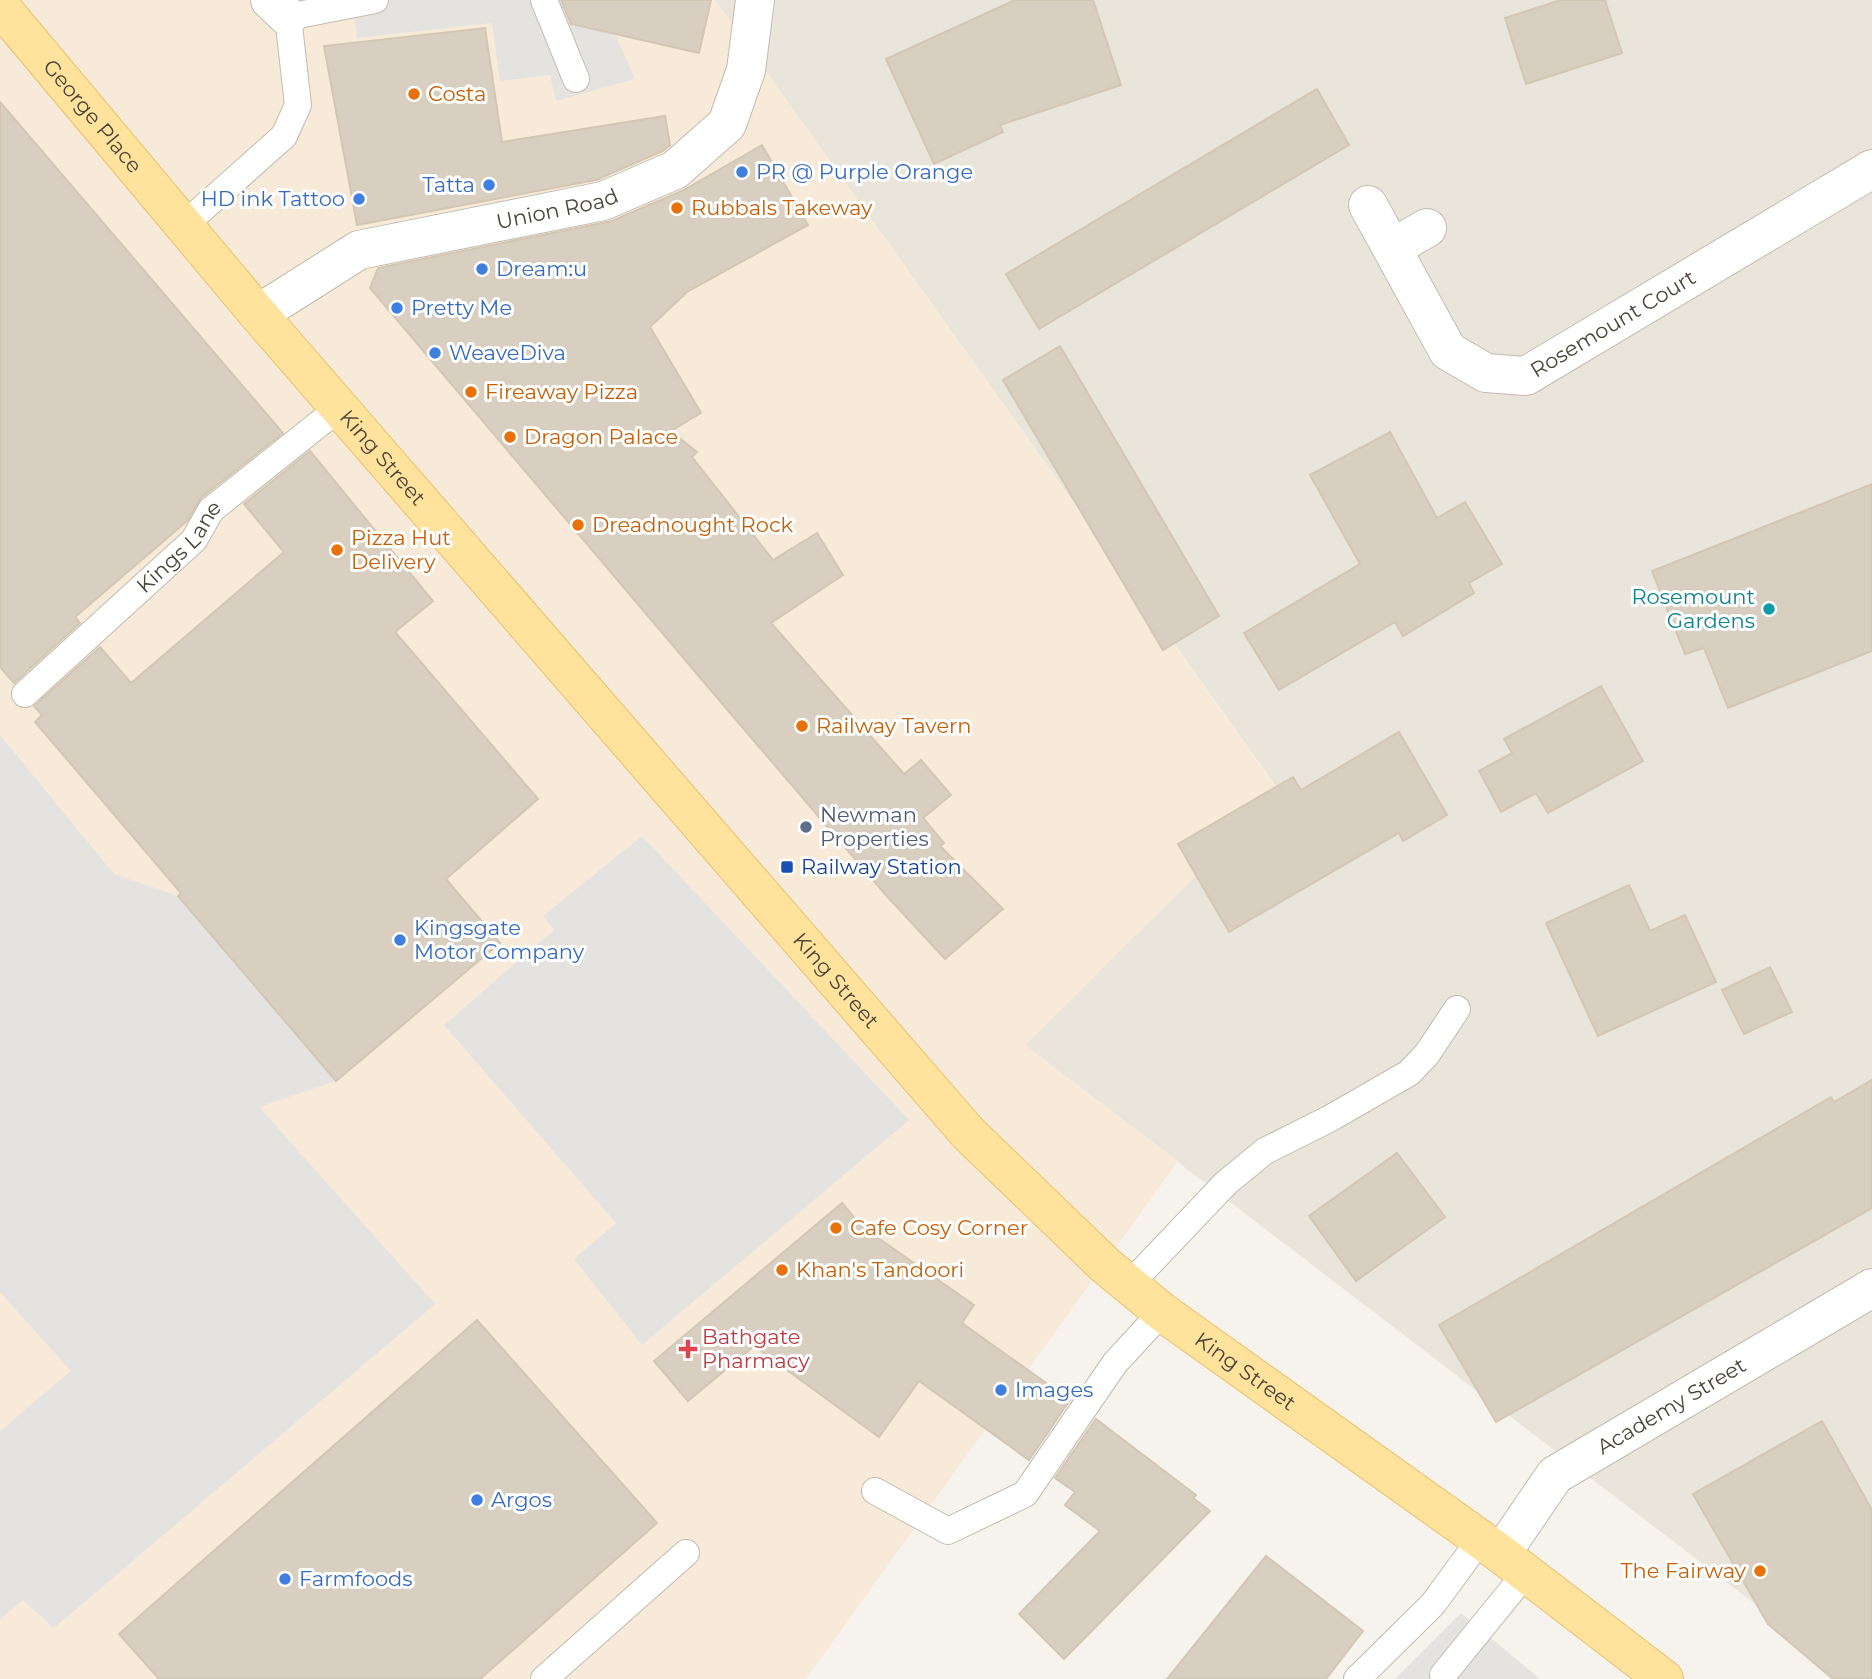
<svg xmlns="http://www.w3.org/2000/svg" width="1872" height="1679" viewBox="0 0 1872 1679" font-family="Montserrat,sans-serif">
	<style>
		.residential { fill: #eae5da }
		.commercial { fill: #f7ead8 }
		.parking { fill: #e5e3e0 }
		.building { fill: #d8cfc1; stroke: #d3c7b4; stroke-width: 2 }
		.lines { fill: none; stroke-linecap: round; stroke-linejoin: round }
		.service-casing { stroke: #c2bbae; stroke-width: 28 }
		.pedestrian-casing { stroke: #c2bbae; stroke-width: 40 }
		.minor-casing { stroke: #c2bbae; stroke-width: 40 }
		.primary-casing { stroke: #e6c16a; stroke-width: 40 }
		.service { stroke: #fff; stroke-width: 26 }
		.pedestrian { stroke: #fff; stroke-width: 38 }
		.minor { stroke: #fff; stroke-width: 38 }
		.primary { stroke: #ffe39c; stroke-width: 38 }
		.food-dot { fill: #e8710a; stroke: #fff; stroke-width: 2.5 }
		.shop-dot { fill: #3f7fe0; stroke: #fff; stroke-width: 2.5 }
		.culture-dot { fill: #0f9aa8; stroke: #fff; stroke-width: 2.5 }
		.service-dot { fill: #5c6f8a; stroke: #fff; stroke-width: 2.5 }
		.transit-dot { fill: #1a4fb4; stroke: #fff; stroke-width: 2.5 }
		.health-dot { fill: #e0444e; stroke: #fff; stroke-width: 2.5 }
		.labels { text-anchor: middle; stroke-width: 6; stroke-linejoin: round; paint-order: stroke }
		.food-label { font-size: 21px; fill: #c56008; stroke: #fff; text-anchor: start }
		.street-label { font-size: 21px; fill: #4b4439; stroke: #fff }
		.shop-label { font-size: 21px; fill: #366cbe; stroke: #fff; text-anchor: start }
		.culture-label { font-size: 21px; fill: #0d838f; stroke: #fff; text-anchor: end }
		.service-label { font-size: 21px; fill: #4e5e75; stroke: #fff; text-anchor: start }
		.transit-label { font-size: 21px; fill: #164399; stroke: #fff; text-anchor: start }
		.health-label { font-size: 21px; fill: #be3a42; stroke: #fff; text-anchor: start }
	</style>
	<rect width="100%" height="100%" fill="#f6f3ec"/>
	<!-- residential -->
	<path class="residential" d="M715 0H1872V1679H1853L1025 1045 1280 792Z"/>
	<!-- commercial -->
	<path class="commercial" d="M0 0H715L1280 793 1025 1045 1178 1161 806 1679H0Z"/>
	<!-- parking -->
	<g class="parking">
		<path d="M352 0H600L635 79 556 101 550 75 500 81 492 23 357 38Z"/>
		<path d="M0 735 114 874 178 896 336 1081 259 1107 435 1304 54 1628 23 1600 0 1619V1431L71 1371 0 1292Z"/>
		<path d="M642 836 909 1120 642 1345 574 1259 616 1223 444 1025 554 930 543 916Z"/>
		<path d="M1461 1613 1540 1679H1395Z"/>
	</g>
	<!-- building -->
	<g class="building">
		<path d="M561 0H711L699 53 571 24Z"/>
		<path d="M1015 0H1093L1121 85 1000 125 1003 132 934 164 886 59Z"/>
		<path d="M1561 0H1605L1622 53 1526 84 1505 18Z"/>
		<path d="M485 28 502 142 665 116 670 145 663 151 596 180 357 225 324 46Z"/>
		<path d="M1317 89 1349 145 1039 329 1006 274Z"/>
		<path d="M0 102 283 433 201 498 187 521 75 617 80 623 14 683 0 667Z"/>
		<path d="M762 145 808 225 687 292 650 327 701 413 671 431 697 452 692 457 773 560 817 533 843 575 771 623 904 774 921 760 951 795 923 818 944 843 940 846 1003 909 945 959 884 893 725 707 370 288 378 268 612 221 684 190Z"/>
		<path d="M1060 346 1219 616 1163 650 1003 380Z"/>
		<path d="M1390 432 1437 518 1465 502 1502 564 1469 583 1474 593 1403 636 1395 622 1279 690 1244 633 1360 564 1310 475Z"/>
		<path d="M310 451 433 601 395 632 538 799 446 879 500 943 336 1081 178 896 181 893 35 722 42 715 34 706 100 647 131 683 284 552 244 504Z"/>
		<path d="M1872 484V651L1728 708 1704 648 1685 654 1652 571Z"/>
		<path d="M1601 686 1643 761 1548 813 1536 793 1501 812 1479 771 1512 753 1504 739Z"/>
		<path d="M1399 732 1447 815 1403 841 1399 833 1229 932 1178 844 1293 777 1301 790Z"/>
		<path d="M1629 885 1650 931 1685 915 1716 982 1598 1036 1546 923Z"/>
		<path d="M1770 967 1792 1012 1744 1034 1722 990Z"/>
		<path d="M1872 1080V1208L1496 1422 1439 1325 1831 1097 1834 1102Z"/>
		<path d="M1397 1153 1445 1217 1356 1281 1309 1216Z"/>
		<path d="M842 1203 861 1226 974 1305 962 1323 1070 1400 1029 1460 919 1381 879 1437 754 1346 688 1401 654 1361Z"/>
		<path d="M477 1320 657 1523 480 1679H159L119 1634Z"/>
		<path d="M1096 1419 1196 1495 1193 1498 1210 1511 1064 1659 1019 1614 1100 1531 1065 1505 1075 1492 1055 1478Z"/>
		<path d="M1822 1421 1872 1510V1679H1833L1768 1624 1693 1494Z"/>
		<path d="M1266 1556 1363 1631 1326 1679H1167Z"/>
	</g>
	<g class="lines">
		<defs>
			<g id="service">
				<path d="M544 0 576 79"/>
				<path d="M184 225 284 136 298 105 288 17 375 0"/>
				<path id="s1" d="M25 694 194 540 211 510 339 408"/>
				<path d="M1129 1285 1226 1183 1265 1151 1329 1119 1409 1073 1427 1054 1457 1009"/>
				<path d="M875 1491 948 1531 1025 1494 1115 1363 1162 1312"/>
				<path d="M1443 1675 1526 1573"/>
				<path d="M544 1679 686 1553"/>
				<path d="M1357 1679 1433 1604 1480 1540"/>
			</g>
			<path id="pedestrian" d="M270 0 288 17"/>
			<g id="minor">
				<path id="s2" d="M1368 205 1448 351 1486 373 1526 376 1872 169"/>
				<path d="M1392 248 1427 228"/>
				<path id="s3" d="M258 314 359 250 603 201 675 170 727 124 746 70 755 0"/>
				<path id="s4" d="M1501 1554 1555 1475 1872 1288"/>
			</g>
			<g id="primary">
				<path id="s5" d="M0 6 258 314 968 1133 1105 1265 1162 1312 1501 1554 1664 1679"/>
			</g>
		</defs>
		<!-- service casing -->
		<use href="#service" class="service-casing"/>
		<!-- pedestrian casing -->
		<use href="#pedestrian" class="pedestrian-casing"/>
		<!-- minor casing -->
		<use href="#minor" class="minor-casing"/>
		<!-- primary casing -->
		<use href="#primary" class="primary-casing"/>
		<!-- service -->
		<use href="#service" class="service"/>
		<!-- pedestrian -->
		<use href="#pedestrian" class="pedestrian"/>
		<!-- minor -->
		<use href="#minor" class="minor"/>
		<!-- primary -->
		<use href="#primary" class="primary"/>
	</g>
	<!-- markers -->
	<g class="food-dot">
		<circle cx="414" cy="94" r="7"/>
		<circle cx="677" cy="208" r="7"/>
		<circle cx="471" cy="392" r="7"/>
		<circle cx="510" cy="437" r="7"/>
		<circle cx="578" cy="525" r="7"/>
		<circle cx="337" cy="550" r="7"/>
		<circle cx="802" cy="726" r="7"/>
		<circle cx="836" cy="1228" r="7"/>
		<circle cx="782" cy="1270" r="7"/>
		<circle cx="1760" cy="1571" r="7"/>
	</g>
	<g class="shop-dot">
		<circle cx="742" cy="172" r="7"/>
		<circle cx="489" cy="185" r="7"/>
		<circle cx="359" cy="199" r="7"/>
		<circle cx="482" cy="269" r="7"/>
		<circle cx="397" cy="308" r="7"/>
		<circle cx="435" cy="353" r="7"/>
		<circle cx="400" cy="940" r="7"/>
		<circle cx="1001" cy="1390" r="7"/>
		<circle cx="477" cy="1500" r="7"/>
		<circle cx="285" cy="1579" r="7"/>
	</g>
	<circle class="culture-dot" cx="1769" cy="609" r="7"/>
	<circle class="service-dot" cx="806" cy="827" r="7"/>
	<rect class="transit-dot" x="780" y="860" width="14" height="14" rx="3.5"/>
	<path class="health-dot" d="M684.5 1338.5h7v7h7v7h-7v7h-7v-7h-7v-7h7z"/>
	<g class="labels">
		<!-- food labels -->
		<g class="food-label">
			<text x="428" y="101">Costa</text>
			<text x="691" y="215">Rubbals Takeway</text>
			<text x="485" y="399">Fireaway Pizza</text>
			<text x="524" y="444">Dragon Palace</text>
			<text x="592" y="532">Dreadnought Rock</text>
			<text x="351" y="545">Pizza Hut<tspan x="351" dy="24">Delivery</tspan></text>
			<text x="816" y="733">Railway Tavern</text>
			<text x="850" y="1235">Cafe Cosy Corner</text>
			<text x="796" y="1277">Khan's Tandoori</text>
			<text x="1746" y="1578" text-anchor="end">The Fairway</text>
		</g>
		<!-- street labels -->
		<g class="street-label">
			<text dy="7" stroke="none"><textPath href="#s5" startOffset="144">George Place</textPath></text>
			<text dy="7" stroke="none"><textPath href="#s3" startOffset="322">Union Road</textPath></text>
			<text dy="7" stroke="none"><textPath href="#s2" startOffset="352">Rosemount Court</textPath></text>
			<text dy="7" stroke="none"><textPath href="#s5" startOffset="592">King Street</textPath></text>
			<text dy="7" stroke="none"><textPath href="#s1" startOffset="214">Kings Lane</textPath></text>
			<text dy="7" stroke="none"><textPath href="#s5" startOffset="1284">King Street</textPath></text>
			<text dy="7" stroke="none"><textPath href="#s5" startOffset="1852">King Street</textPath></text>
			<text dy="7" stroke="none"><textPath href="#s4" startOffset="231">Academy Street</textPath></text>
		</g>
		<!-- shop labels -->
		<g class="shop-label">
			<text x="756" y="179">PR @ Purple Orange</text>
			<text x="475" y="192" text-anchor="end">Tatta</text>
			<text x="345" y="206" text-anchor="end">HD ink Tattoo</text>
			<text x="496" y="276">Dream:u</text>
			<text x="411" y="315">Pretty Me</text>
			<text x="449" y="360">WeaveDiva</text>
			<text x="414" y="935">Kingsgate<tspan x="414" dy="24">Motor Company</tspan></text>
			<text x="1015" y="1397">Images</text>
			<text x="491" y="1507">Argos</text>
			<text x="299" y="1586">Farmfoods</text>
		</g>
		<!-- culture labels -->
		<g class="culture-label">
			<text x="1755" y="604">Rosemount<tspan x="1755" dy="24">Gardens</tspan></text>
		</g>
		<!-- service labels -->
		<g class="service-label">
			<text x="820" y="822">Newman<tspan x="820" dy="24">Properties</tspan></text>
		</g>
		<!-- transit labels -->
		<g class="transit-label">
			<text x="801" y="874">Railway Station</text>
		</g>
		<!-- health labels -->
		<g class="health-label">
			<text x="702" y="1344">Bathgate<tspan x="702" dy="24">Pharmacy</tspan></text>
		</g>
	</g>
</svg>
